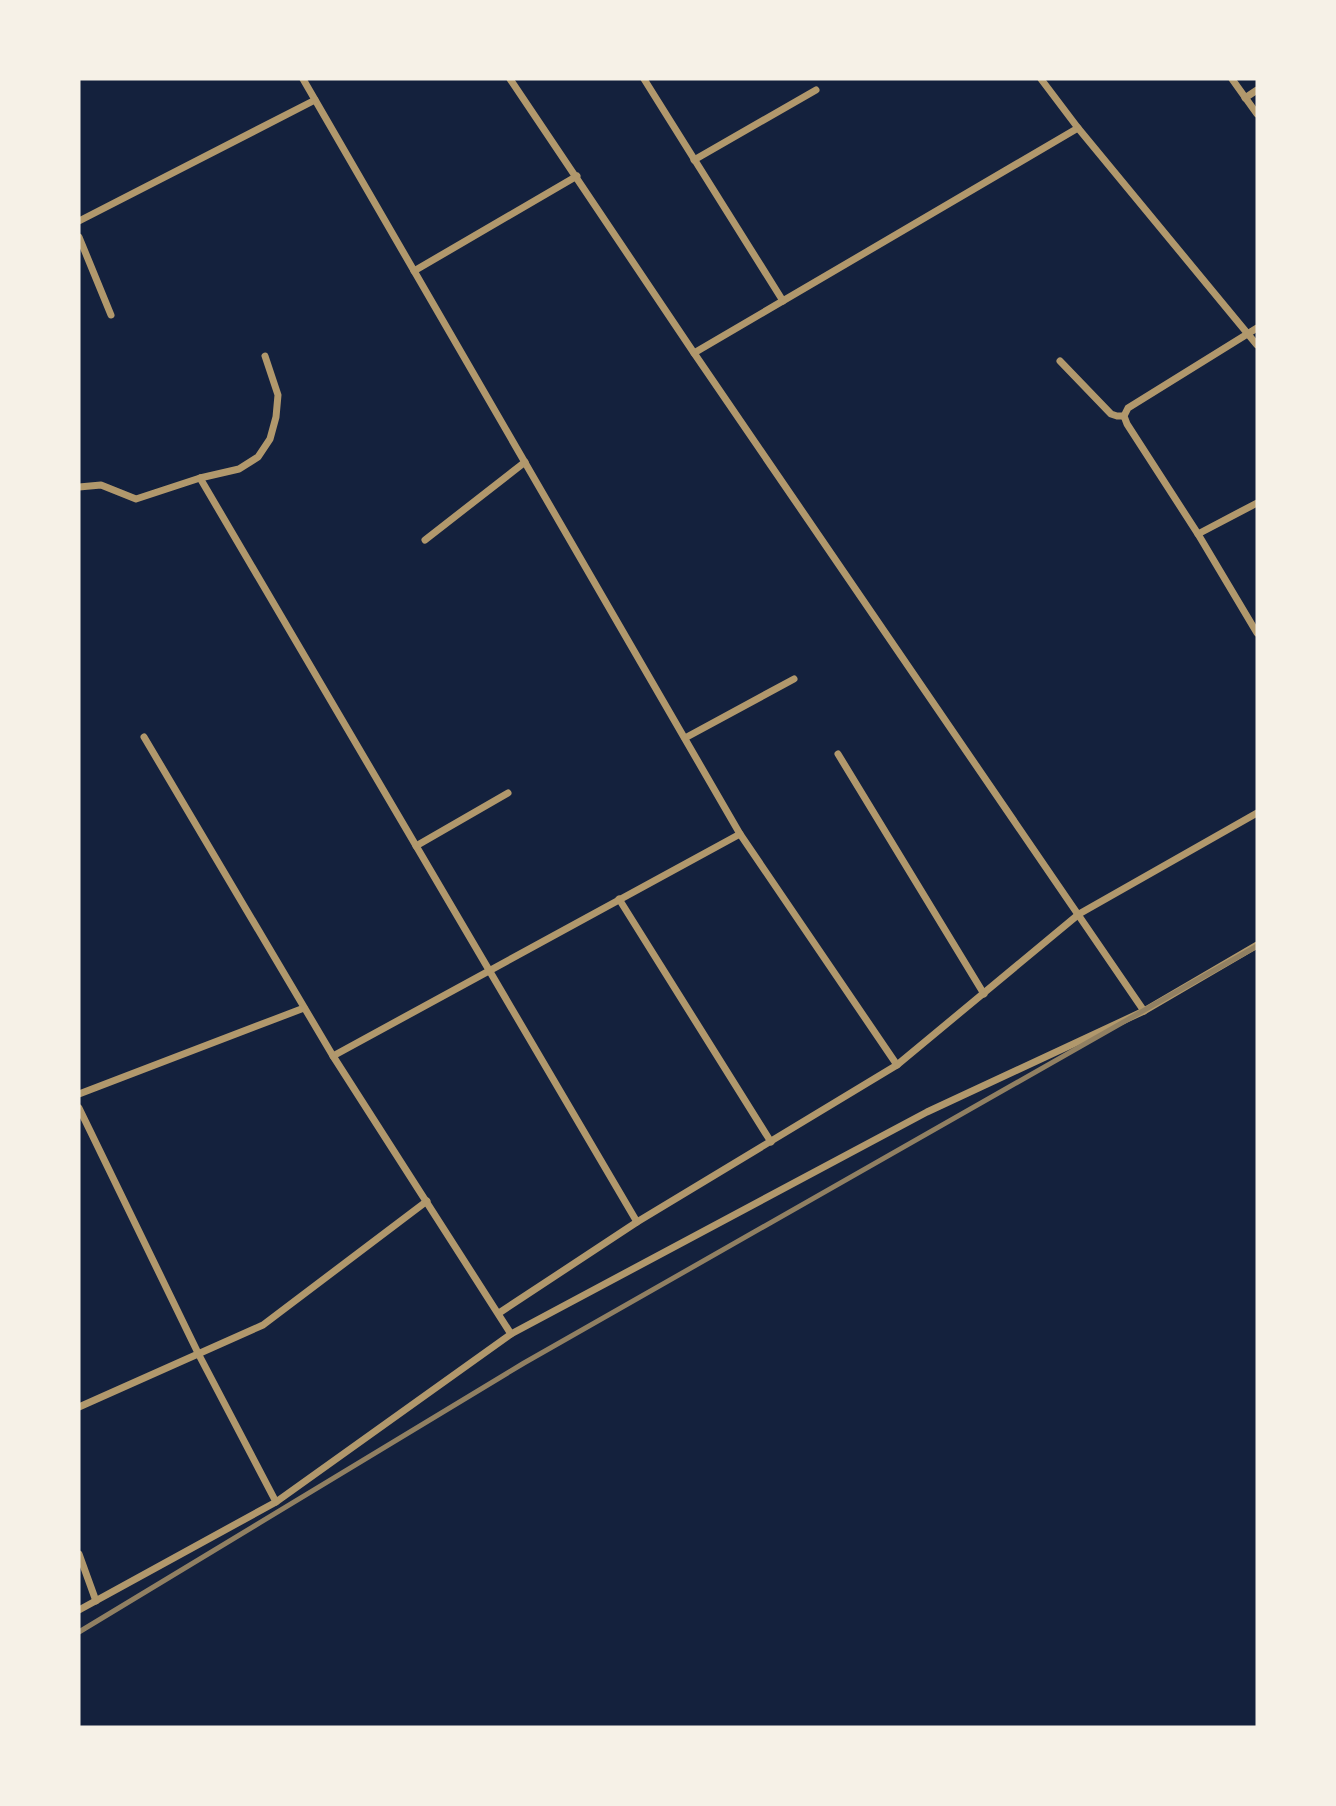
<svg xmlns="http://www.w3.org/2000/svg" width="1336" height="1806" viewBox="0 0 1336 1806" font-family="Montserrat,sans-serif">
	<style>
		.lines { fill: none; stroke-linecap: round; stroke-linejoin: round }
		.minor { stroke: #b1986c; stroke-width: 7 }
		.rail { stroke: #918062; stroke-width: 5 }
	</style>
	<rect width="100%" height="100%" fill="#14213d"/>
	<g class="lines">
		<!-- minor -->
		<g class="minor">
			<path d="M303 79 740 834 897 1065"/>
			<path d="M510 79 694 353 1144 1011"/>
			<path d="M644 79 783 301"/>
			<path d="M1041 79 1078 128 1257 345"/>
			<path d="M1232 79 1257 114"/>
			<path d="M1245 98 1257 90"/>
			<path d="M694 160 816 90"/>
			<path d="M79 221 315 100"/>
			<path d="M79 237 111 315"/>
			<path d="M414 271 577 176"/>
			<path d="M1257 328 1128 408 1124 416 1127 424 1198 534 1257 633"/>
			<path d="M694 353 1078 128"/>
			<path d="M1060 361 1111 414 1117 416H1124"/>
			<path d="M200 478 637 1222"/>
			<path d="M79 487 101 485 136 499 200 478 239 469 258 457 270 439 276 417 278 395 265 356"/>
			<path d="M1198 534 1257 503"/>
			<path d="M425 540 525 462"/>
			<path d="M144 737 333 1056 511 1334"/>
			<path d="M685 738 794 679"/>
			<path d="M838 754 984 994"/>
			<path d="M416 846 508 793"/>
			<path d="M619 899 771 1142"/>
			<path d="M333 1056 740 834"/>
			<path d="M79 1094 304 1008"/>
			<path d="M79 1108 199 1355 276 1502"/>
			<path d="M499 1313 637 1222 897 1065 1079 914 1257 813"/>
			<path d="M79 1407 263 1325 427 1201"/>
			<path d="M79 1554 96 1601"/>
			<path d="M79 1610 276 1502 511 1334 927 1112 1144 1011 1257 945"/>
		</g>
		<!-- rail -->
		<path class="rail" d="M79 1632 524 1363 1257 946"/>
	</g>
	<!-- border -->
	<rect width="1336" height="1806" fill="none" stroke="#f6f1e7" stroke-width="161"/>
</svg>
